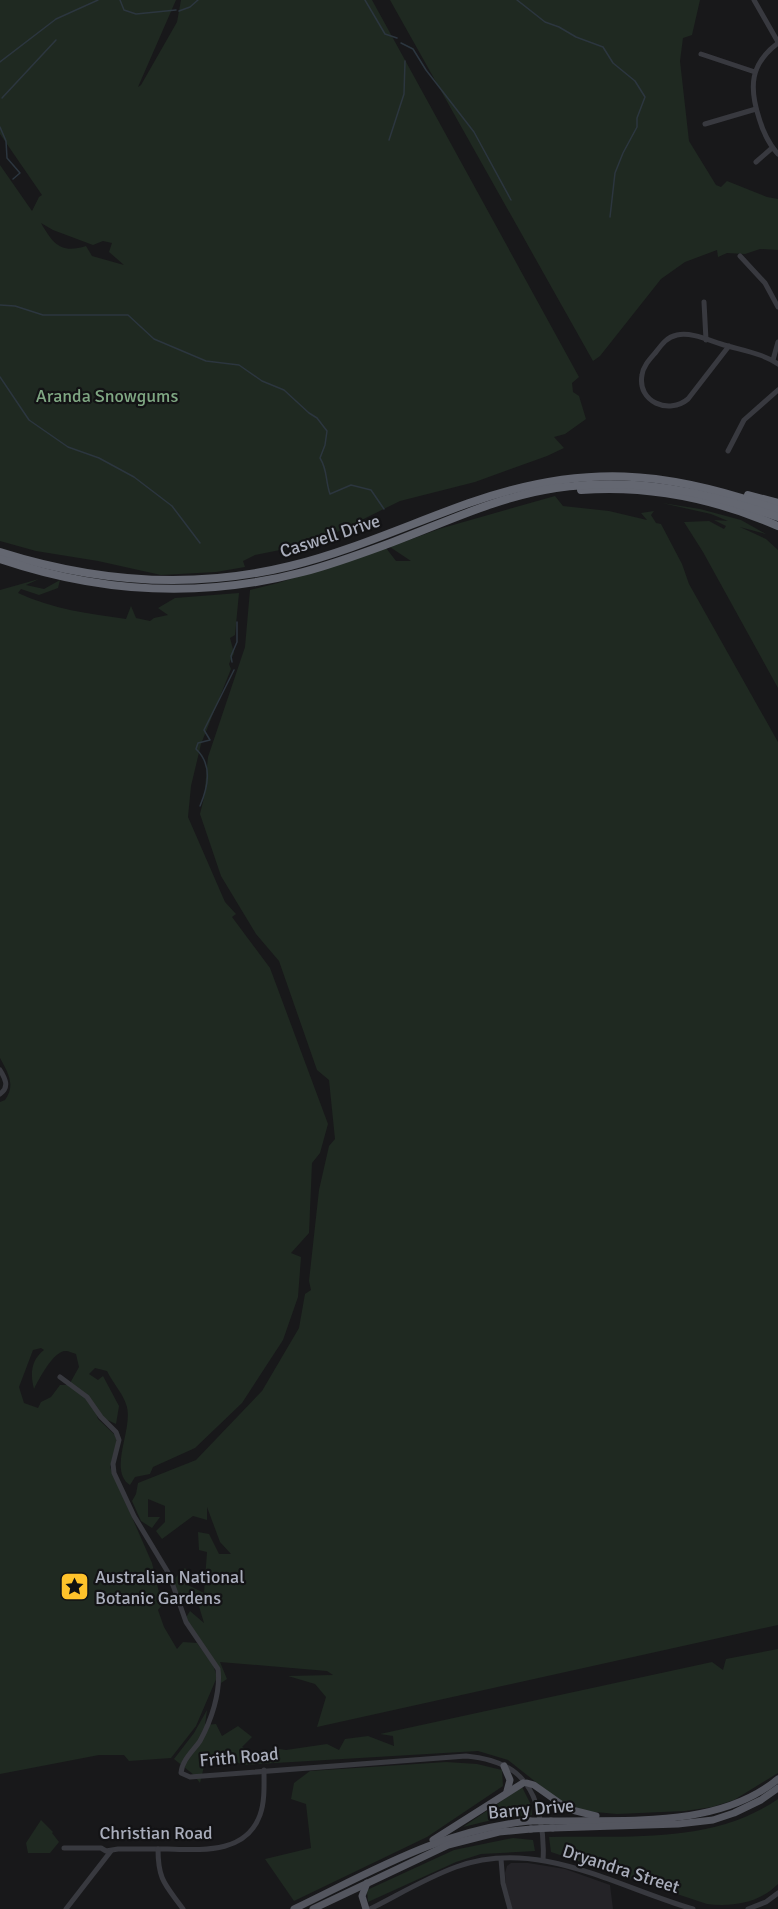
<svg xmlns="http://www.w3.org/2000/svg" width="778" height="1909" viewBox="0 0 778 1909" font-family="Signika,sans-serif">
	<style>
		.built { fill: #242327 }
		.green { fill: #1f2921; fill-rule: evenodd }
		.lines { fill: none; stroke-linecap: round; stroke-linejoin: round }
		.stream { stroke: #2c363f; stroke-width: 1.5 }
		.minor { stroke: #38393f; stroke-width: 5 }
		.major { stroke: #54565f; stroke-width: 7 }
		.highway { stroke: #646771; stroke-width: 8 }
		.major-bridge { stroke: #54565f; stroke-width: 7 }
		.labels { text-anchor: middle; stroke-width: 4.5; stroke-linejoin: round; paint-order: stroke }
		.park-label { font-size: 18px; fill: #7fa783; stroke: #131315 }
		.street-label { font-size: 18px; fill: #a9adbb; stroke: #131315 }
		.poi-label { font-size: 18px; fill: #a9adbb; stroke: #131315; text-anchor: start }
	</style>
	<rect width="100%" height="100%" fill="#18181a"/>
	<!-- built -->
	<path class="built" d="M511 1863H528L565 1869 610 1885 613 1909H512L506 1885 505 1873 507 1866Z"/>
	<!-- green -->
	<g class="green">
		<path d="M0 0H176L138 87 141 85 177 22 181 0H372L579 377 572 383 573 392 579 396 586 419 565 434 554 437 564 448 547 456 475 482 400 501 315 543 255 555 243 561 245 567 216 572 161 575 98 561 36 551 0 541V165L32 211 39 197 42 195 0 134ZM41 223 53 230 93 245 103 241 112 243 109 252 124 265 92 256 86 246C61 254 53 244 41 223Z"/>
		<path d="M390 0H700L692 35 683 38 680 61 689 141 716 185 721 187 727 181 767 197 778 199V250L760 249 745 254 727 253 718 257 717 250 685 262 661 279 600 356 593 361Z"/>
		<path d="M555 496 563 506 609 511 647 520 641 513 654 511 651 515 656 523 661 524 682 564 689 584 778 742V1625L317 1727 326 1697 315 1684 288 1676 333 1675 327 1671 220 1662 227 1679 221 1683 219 1670 185 1619 190 1611 204 1623 198 1603 188 1594 182 1606 173 1580 185 1568 191 1575 186 1584 204 1593 207 1552 199 1550 198 1532 209 1534 219 1554H231L220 1542 207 1507V1520L193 1516 162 1539 156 1531 165 1522V1506L148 1499V1517H160L152 1528 141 1521 132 1501 136 1494 138 1483 196 1460 262 1391 299 1328 305 1294 311 1290 309 1281 319 1190 329 1146 335 1139 329 1080 317 1070 279 961 256 934 221 876 200 814 204 798 208 757 245 647 250 590 278 583 386 548 396 561H411L390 547 439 529Z"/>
		<path d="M662 503 700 509 741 520 766 534 740 527 766 539 778 550V688L703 552 684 522 709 521 724 529 726 526 714 520 728 521 711 514Z"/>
		<path d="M39 579 26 585 44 589 60 580 58 588 39 595 21 589 18 593C52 609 90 614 126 619L131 606 136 618 150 621 154 618 168 615 158 608 175 598 239 593 235 635 230 638 234 653 229 664 231 669 201 744 191 786 188 817 225 902 236 914 232 917 270 968 328 1124 320 1153 312 1163 309 1233 291 1253 301 1257 298 1297 283 1340 242 1403 195 1448 153 1467 150 1474 135 1477 130 1485C107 1470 135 1427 126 1404 122 1392 112 1382 107 1371L95 1368 89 1374 98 1380 103 1376 119 1406 116 1424 101 1417 95 1409 98 1419 115 1435 117 1443 110 1467 152 1563 162 1605 158 1610 164 1627 177 1649 183 1642 197 1643 213 1665 217 1677 196 1726 171 1758 129 1761 124 1755H99L0 1774V1102L5 1100C16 1085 8 1073 0 1058V590ZM41 1348 44 1350C31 1360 30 1374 34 1389 39 1379 54 1350 66 1351 69 1351 72 1353 76 1354L79 1367 69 1385H60L51 1397 41 1402 38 1408 24 1403 19 1387 33 1350Z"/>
		<path d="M778 1649V1773L734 1800 712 1807 685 1811 617 1814 584 1811 561 1802 508 1760 478 1751 243 1765C229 1758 221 1762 206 1758L200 1783 194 1775 174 1759 194 1733 207 1710 205 1725 216 1724 222 1736 238 1726 252 1737 242 1747 259 1756 273 1748 286 1750 327 1744 339 1750 345 1739 368 1736 394 1746 393 1736 380 1734 712 1662 723 1670 726 1659Z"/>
		<path d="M446 1762 477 1764 502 1770 503 1786 427 1837 294 1901 265 1859 311 1848 306 1804 291 1799 294 1783 310 1771Z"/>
		<path d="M522 1787 531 1805 532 1815 492 1820 463 1827Z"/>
		<path d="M778 1799V1884C759 1903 733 1907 707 1904L551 1852 549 1837C626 1835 711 1845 778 1799Z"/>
		<path d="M41 1820 53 1832 52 1833 59 1842 50 1853H28L26 1843Z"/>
		<path d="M513 1838 533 1840 535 1851 481 1854 456 1862 368 1902 367 1890 454 1850Z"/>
	</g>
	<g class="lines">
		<!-- stream -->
		<g class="stream">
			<path d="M120 0 124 10 136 14 176 10"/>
			<path d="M365 0 385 34 397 38"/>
			<path d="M517 0 545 22 559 27 576 37 603 47 613 63 635 81 645 97 637 118V127L623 153 615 173 610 217"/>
			<path d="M179 11 190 7 198 0"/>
			<path d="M401 43 413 49 426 70 474 132 511 200"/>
			<path d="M0 62 56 19 98 0"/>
			<path d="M2 98 56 40"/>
			<path d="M0 127 6 141 7 158 20 173 13 179"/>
			<path d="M389 140 404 94 405 61"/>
			<path d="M0 305 15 306 43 315H128L154 339 206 361 239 365 262 381 284 390 309 413 317 418 327 431 325 445 320 458C328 471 325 480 330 494L351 485 371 490 384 509"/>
			<path d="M0 377 29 420 68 447 99 458 134 477 172 506 200 543"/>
			<path d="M232 662 231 656 237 642V622"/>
			<path d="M200 806C208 787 213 765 196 749L198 743 210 740 204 730 234 670"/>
		</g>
		<!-- minor -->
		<g class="minor">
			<path d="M754 0 778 42"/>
			<path d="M778 43C750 64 749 87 759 118 763 132 768 143 778 154"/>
			<path d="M701 54 755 72"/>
			<path d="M705 124 756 109"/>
			<path d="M756 162 772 148"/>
			<path d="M740 256 765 283 778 307"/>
			<path d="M704 302 706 340"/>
			<path d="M729 346 688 399C669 415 637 402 642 375 643 366 650 359 656 352 662 344 667 337 677 335 691 332 708 340 721 344 740 350 762 353 778 364"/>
			<path d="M773 360 778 342"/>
			<path d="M728 451 744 420 778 390"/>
			<path d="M0 1070C5 1078 10 1087 0 1094"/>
			<path d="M60 1377 87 1397 101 1417 116 1432 119 1440 113 1464 114 1473 134 1516 169 1574 186 1622 218 1669C221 1692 211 1721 200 1741 193 1751 182 1760 181 1773L190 1777 466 1756C508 1760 532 1776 540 1819 543 1833 544 1846 543 1860"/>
			<path d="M64 1848H101L106 1851 118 1849C135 1849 151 1849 168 1849 202 1850 246 1854 260 1815 265 1801 264 1785 264 1770"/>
			<path d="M158 1849C158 1881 166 1885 183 1909"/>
			<path d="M501 1859 503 1883 510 1909"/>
			<path d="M66 1909 111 1851"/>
			<path d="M370 1909C398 1895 426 1878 456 1867 538 1837 616 1887 693 1909"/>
			<path d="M748 1909 766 1902 778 1893"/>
		</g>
		<!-- major -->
		<g class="major">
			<path d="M504 1766 510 1780 507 1791"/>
			<path d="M527 1783 534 1785 568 1809 596 1816"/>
			<path d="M551 1821C625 1819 718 1829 778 1779"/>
			<path d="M553 1828 678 1824 713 1820 734 1813 761 1800 778 1788"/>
			<path d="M433 1840 523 1783"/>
			<path d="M294 1909C373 1871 441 1830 530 1821"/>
			<path d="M313 1909 448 1845 499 1832 531 1829"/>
			<path d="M366 1909 362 1896 367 1883"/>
		</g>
		<!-- highway -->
		<g class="highway">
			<path d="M581 490C648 485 716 499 778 526"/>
			<path d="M748 495 778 503"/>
			<path d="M0 552C95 582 192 590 290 566 351 551 410 524 469 503 583 463 666 470 778 510"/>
			<path d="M0 559C100 593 200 599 303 572 334 564 363 553 393 542 446 522 500 496 556 488 635 477 704 491 778 517"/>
		</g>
		<!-- major-bridge -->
		<g class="major-bridge">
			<path d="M530 1821H551"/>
			<path d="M531 1829 553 1828"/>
		</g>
	</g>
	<!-- icons -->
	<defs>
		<symbol id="sight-square" viewBox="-11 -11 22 22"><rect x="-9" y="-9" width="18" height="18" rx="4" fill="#ffc22b" stroke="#131315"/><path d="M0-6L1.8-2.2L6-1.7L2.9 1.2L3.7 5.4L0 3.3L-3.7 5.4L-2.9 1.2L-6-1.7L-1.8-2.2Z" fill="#111"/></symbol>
	</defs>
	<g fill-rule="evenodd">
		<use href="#sight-square" x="58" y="1570" width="33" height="33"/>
	</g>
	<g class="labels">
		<!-- park labels -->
		<g class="park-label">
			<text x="107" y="402">Aranda Snowgums</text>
		</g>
		<!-- street labels -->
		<g class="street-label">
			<text transform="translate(330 536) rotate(-18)" y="6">Caswell Drive</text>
			<text transform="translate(239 1757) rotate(-5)" y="6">Frith Road</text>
			<text transform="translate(531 1809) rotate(-5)" y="6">Barry Drive</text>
			<text x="156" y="1839">Christian Road</text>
			<text transform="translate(621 1869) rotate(18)" y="6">Dryandra Street</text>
		</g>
		<!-- poi labels -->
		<g class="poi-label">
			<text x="95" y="1583">Australian National<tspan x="95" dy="21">Botanic Gardens</tspan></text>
		</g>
	</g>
</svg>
